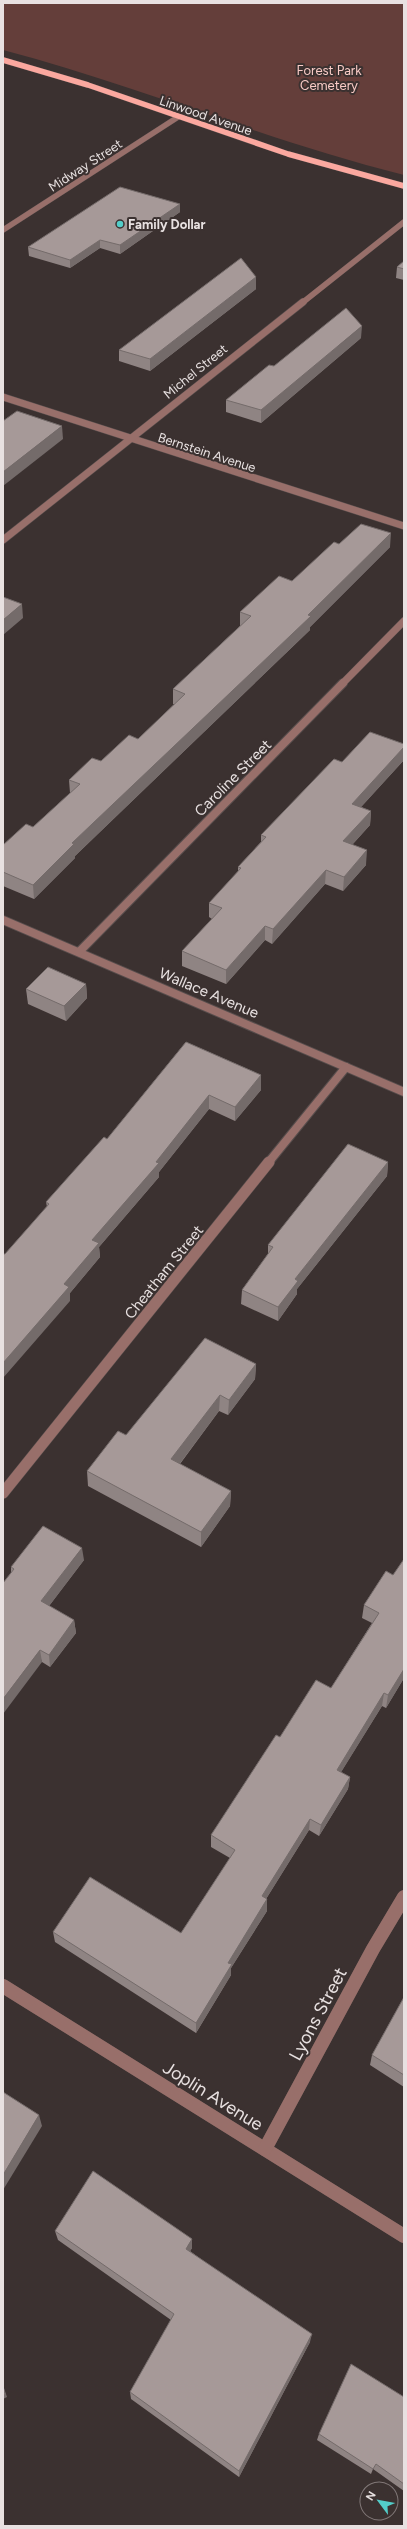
<svg xmlns="http://www.w3.org/2000/svg" width="407" height="2529" viewBox="0 0 407 2529" font-family="Figtree,sans-serif">
	<style>
		.green { fill: #643e3a }
		.lines { fill: none; stroke-linecap: round; stroke-linejoin: round }
		.minor-far4-casing { stroke: #574d4c; stroke-width: 6 }
		.minor-far3-casing { stroke: #574d4c; stroke-width: 8 }
		.minor-far2-casing { stroke: #574d4c; stroke-width: 10 }
		.minor-far1-casing { stroke: #574d4c; stroke-width: 12 }
		.minor-casing { stroke: #574d4c; stroke-width: 14 }
		.major-casing { stroke: #574d4c; stroke-width: 6 }
		.minor-far4 { stroke: #986f6a; stroke-width: 5.5 }
		.minor-far3 { stroke: #986f6a; stroke-width: 7 }
		.minor-far2 { stroke: #986f6a; stroke-width: 8 }
		.minor-far1 { stroke: #986f6a; stroke-width: 11 }
		.minor { stroke: #986f6a; stroke-width: 14 }
		.major { stroke: #fba89f; stroke-width: 5.5 }
		.wall { fill: #8f8483 }
		.shaded-wall { fill: #746b6a }
		.building { fill: #a69998; stroke: #746b6a }
		.poi-dot { fill: #53cdc9; stroke: #3b3130; stroke-width: 1.5 }
		.labels { text-anchor: middle; stroke-width: 4; stroke-linejoin: round; paint-order: stroke }
		.far-park-label { font-size: 13px; fill: #f9cbc6; stroke: #3b3130 }
		.far-street-label { font-size: 13px; fill: #e8e1e1; stroke: #3b3130 }
		.far-poi-label { font-size: 13px; font-weight: bold; fill: #e8e1e1; stroke: #3b3130; text-anchor: start }
		.street-label { font-size: 15px; fill: #e8e1e1; stroke: #3b3130 }
		.near-street-label { font-size: 18px; fill: #e8e1e1; stroke: #3b3130 }
	</style>
	<rect width="100%" height="100%" fill="#3b3130"/>
	<!-- green -->
	<path class="green" d="M3 3H404V175C268 141 139 86 3 50Z"/>
	<g class="lines">
		<defs>
			<g id="minor-far4">
				<path d="M3 230 178 117"/>
				<path d="M302 303 404 222"/>
			</g>
			<g id="minor-far3">
				<path d="M3 397 404 526"/>
				<path d="M3 540 303 302"/>
				<path d="M342 684 404 621"/>
			</g>
			<g id="minor-far2">
				<path d="M3 920 404 1092"/>
				<path d="M79 952 343 683"/>
				<path d="M268 1163 346 1067"/>
			</g>
			<path id="minor-far1" d="M3 1493 269 1162"/>
			<g id="minor">
				<path d="M3 1986 404 2236"/>
				<path d="M265 2149 373 1949 404 1897"/>
			</g>
			<path id="major" d="M3 60 88 85 288 154 404 186"/>
		</defs>
		<!-- minor-far4 casing -->
		<use href="#minor-far4" class="minor-far4-casing"/>
		<!-- minor-far3 casing -->
		<use href="#minor-far3" class="minor-far3-casing"/>
		<!-- minor-far2 casing -->
		<use href="#minor-far2" class="minor-far2-casing"/>
		<!-- minor-far1 casing -->
		<use href="#minor-far1" class="minor-far1-casing"/>
		<!-- minor casing -->
		<use href="#minor" class="minor-casing"/>
		<!-- major casing -->
		<use href="#major" class="major-casing"/>
		<!-- minor-far4 -->
		<use href="#minor-far4" class="minor-far4"/>
		<!-- minor-far3 -->
		<use href="#minor-far3" class="minor-far3"/>
		<!-- minor-far2 -->
		<use href="#minor-far2" class="minor-far2"/>
		<!-- minor-far1 -->
		<use href="#minor-far1" class="minor-far1"/>
		<!-- minor -->
		<use href="#minor" class="minor"/>
		<!-- major -->
		<use href="#major" class="major"/>
	</g>
	<!-- wall -->
	<g class="wall">
		<path d="M180 204V212L120 254 100 248 70 268 29 256 28 247Z"/>
		<path d="M404 261V280L396 278 397 267Z"/>
		<path d="M256 277V289L150 371 119 361V350Z"/>
		<path d="M361 338 261 423 226 412V400L274 366Z"/>
		<path d="M339 544 390 547 310 627V630L75 856V858L34 899 3 886V845L33 827 70 793 69 780 138 739 175 704H173V689L240 626V612L292 581Z"/>
		<path d="M404 744V760L361 807 371 811 370 825 352 845 366 865 343 891 325 884 272 944 265 940 226 984 182 966V951L212 919 209 917V903L238 872V867L261 842V835L342 762Z"/>
		<path d="M86 984 87 998 66 1021 28 1004 26 989Z"/>
		<path d="M186 1042 261 1075V1090L235 1121 209 1109 159 1172V1177L99 1247 100 1257 70 1293V1301L5 1254 47 1207 46 1202 107 1139Z"/>
		<path d="M388 1162 387 1176 297 1289V1294L278 1321 241 1304 242 1290 268 1254V1245Z"/>
		<path d="M256 1364 255 1379 228 1415 219 1411 180 1464 231 1491 230 1506 201 1547 88 1486 87 1471Z"/>
		<path d="M84 1560 49 1606 74 1620 76 1633 50 1667 42 1662 11 1572V1567Z"/>
		<path d="M386 1571 404 1678 386 1708 382 1706 341 1772 350 1777 348 1789 319 1836 309 1830 266 1899H267V1911L231 1968V1975L196 2033 55 1942 53 1932 181 1933 230 1858 211 1847V1835L280 1737 331 1688 372 1623 362 1618 364 1605Z"/>
		<path d="M404 1997V2087L370 2065 372 2055Z"/>
		<path d="M55 2231 192 2248 190 2251 310 2342 239 2477 131 2399 130 2392 171 2320 58 2240Z"/>
		<path d="M404 2397V2491L373 2469 371 2474 317 2440 319 2434Z"/>
	</g>
	<!-- shaded-wall -->
	<g class="shaded-wall">
		<path d="M180 204V212L120 254V245Z"/>
		<path d="M100 240V248L70 268V260Z"/>
		<path d="M256 277V289L150 371V359Z"/>
		<path d="M362 326 361 338 261 423V410Z"/>
		<path d="M62 426 63 439 3 486V472Z"/>
		<path d="M391 533 390 547 310 627V630L75 856V858L34 899 33 885 72 843 308 615Z"/>
		<path d="M22 604 23 618 3 635V620Z"/>
		<path d="M404 747V760L351 818 352 804Z"/>
		<path d="M371 811 370 825 342 856 343 841Z"/>
		<path d="M367 850 366 865 343 891 344 877Z"/>
		<path d="M326 870 325 884 272 944 273 929Z"/>
		<path d="M265 926V940L226 984V970Z"/>
		<path d="M86 984 87 998 66 1021 64 1006Z"/>
		<path d="M261 1075V1090L235 1121V1107Z"/>
		<path d="M209 1095V1109L159 1172V1177L99 1247 100 1257 70 1293V1301L3 1378V1363L64 1284 92 1240Z"/>
		<path d="M388 1162 387 1176 297 1289V1294L278 1321V1307L295 1279Z"/>
		<path d="M256 1364 255 1379 228 1415 229 1400Z"/>
		<path d="M220 1395 219 1411 172 1474 171 1459Z"/>
		<path d="M231 1491 230 1506 201 1547V1532Z"/>
		<path d="M82 1548 84 1560 43 1614 41 1601Z"/>
		<path d="M74 1620 76 1633 50 1667 49 1655Z"/>
		<path d="M40 1650 42 1662 3 1714V1699Z"/>
		<path d="M404 1669V1678L386 1708 388 1695Z"/>
		<path d="M384 1693 382 1706 335 1782 337 1770Z"/>
		<path d="M350 1777 348 1789 319 1836 321 1825Z"/>
		<path d="M310 1819 309 1830 261 1907 262 1896Z"/>
		<path d="M267 1899V1911L231 1968V1975L196 2033V2023L228 1963Z"/>
		<path d="M39 2115 42 2126 3 2190V2175Z"/>
		<path d="M192 2239V2248L187 2257 186 2249Z"/>
		<path d="M312 2334 310 2342 239 2477V2471Z"/>
		<path d="M3 2385 7 2397 3 2399Z"/>
	</g>
	<!-- building -->
	<g class="building">
		<path d="M120 187 180 204 120 245 100 240 70 260 28 247Z"/>
		<path d="M241 258 256 277 150 359 119 350Z"/>
		<path d="M404 261V269L397 267Z"/>
		<path d="M346 308 362 326 261 410 226 400 269 365 274 366Z"/>
		<path d="M17 411 62 426 3 472V421Z"/>
		<path d="M361 524 391 533 308 615 311 616 72 843 74 844 33 885 3 872V845L26 824 33 827 80 784 69 780 92 758 101 761 129 735 138 739 185 694 173 689 251 616 240 612 279 576 292 581 334 542 339 544Z"/>
		<path d="M3 597 22 604 3 620Z"/>
		<path d="M370 732 404 744V747L352 804 371 811 343 841 367 850 344 877 326 870 273 929 265 926 226 970 182 951 222 908 209 903 241 868 238 867 266 837 261 835 334 759 342 762Z"/>
		<path d="M48 967 86 984 64 1006 26 989Z"/>
		<path d="M186 1042 261 1075 235 1107 209 1095 156 1162 159 1163 92 1240 99 1243 64 1284 69 1287 3 1363V1254H5L49 1204 46 1202 104 1137 107 1139Z"/>
		<path d="M348 1144 388 1162 295 1279 298 1281 278 1307 242 1290 273 1247 268 1245Z"/>
		<path d="M205 1338 256 1364 229 1400 220 1395 171 1459 231 1491 201 1532 87 1471 118 1431 126 1435Z"/>
		<path d="M43 1526 82 1548 41 1601 74 1620 49 1655 40 1650 3 1699V1583L14 1569 11 1567Z"/>
		<path d="M404 1559V1669L388 1695 384 1693 337 1770 350 1777 321 1825 310 1819 262 1896 267 1899 228 1963 232 1964 196 2023 53 1932 90 1877 181 1933 235 1850 211 1835 276 1735 280 1737 316 1680 331 1688 379 1613 364 1605 386 1571 393 1575Z"/>
		<path d="M404 1997V2075L372 2055Z"/>
		<path d="M3 2092 39 2115 3 2175Z"/>
		<path d="M93 2171 192 2239 186 2249 312 2334 239 2471 130 2392 174 2314 55 2231Z"/>
		<path d="M351 2364 404 2397V2484L376 2464 373 2469 319 2434Z"/>
		<path d="M3 2387 5 2394 3 2395Z"/>
	</g>
	<!-- markers -->
	<circle class="poi-dot" cx="120" cy="224" r="4"/>
	<g class="labels">
		<!-- far-park labels -->
		<g class="far-park-label">
			<text x="329" y="75">Forest Park<tspan x="329" dy="15">Cemetery</tspan></text>
		</g>
		<!-- far-street labels -->
		<g class="far-street-label">
			<text transform="translate(206 115) rotate(19)" y="5">Linwood Avenue</text>
			<text transform="translate(85 165) rotate(-33)" y="5">Midway Street</text>
			<text transform="translate(195 371) rotate(-39)" y="5">Michel Street</text>
			<text transform="translate(207 452) rotate(18)" y="5">Bernstein Avenue</text>
		</g>
		<!-- far-poi labels -->
		<g class="far-poi-label">
			<text x="128" y="229">Family Dollar</text>
		</g>
		<!-- street labels -->
		<g class="street-label">
			<text transform="translate(233 778) rotate(-45)" y="5">Caroline Street</text>
			<text transform="translate(209 993) rotate(23)" y="5">Wallace Avenue</text>
			<text transform="translate(164 1272) rotate(-51)" y="5">Cheatham Street</text>
		</g>
		<!-- near-street labels -->
		<g class="near-street-label">
			<text transform="translate(318 2014) rotate(-62)" y="6">Lyons Street</text>
			<text transform="translate(213 2096) rotate(32)" y="6">Joplin Avenue</text>
		</g>
	</g>
	<!-- border -->
	<rect width="407" height="2529" fill="none" stroke="#e8e1e1" stroke-width="8"/>
	<!-- north arrow -->
	<g transform="translate(379 2501) rotate(302)"><circle r="19" fill="#3b3130" stroke="#807777"/>
	<path d="M0-3L7 15L0 10L-7 15Z" fill="#53cdc9"/>
	<text y="-6" font-size="11" font-weight="bold" text-anchor="middle" fill="#e8e1e1">N</text>
	</g>
</svg>
